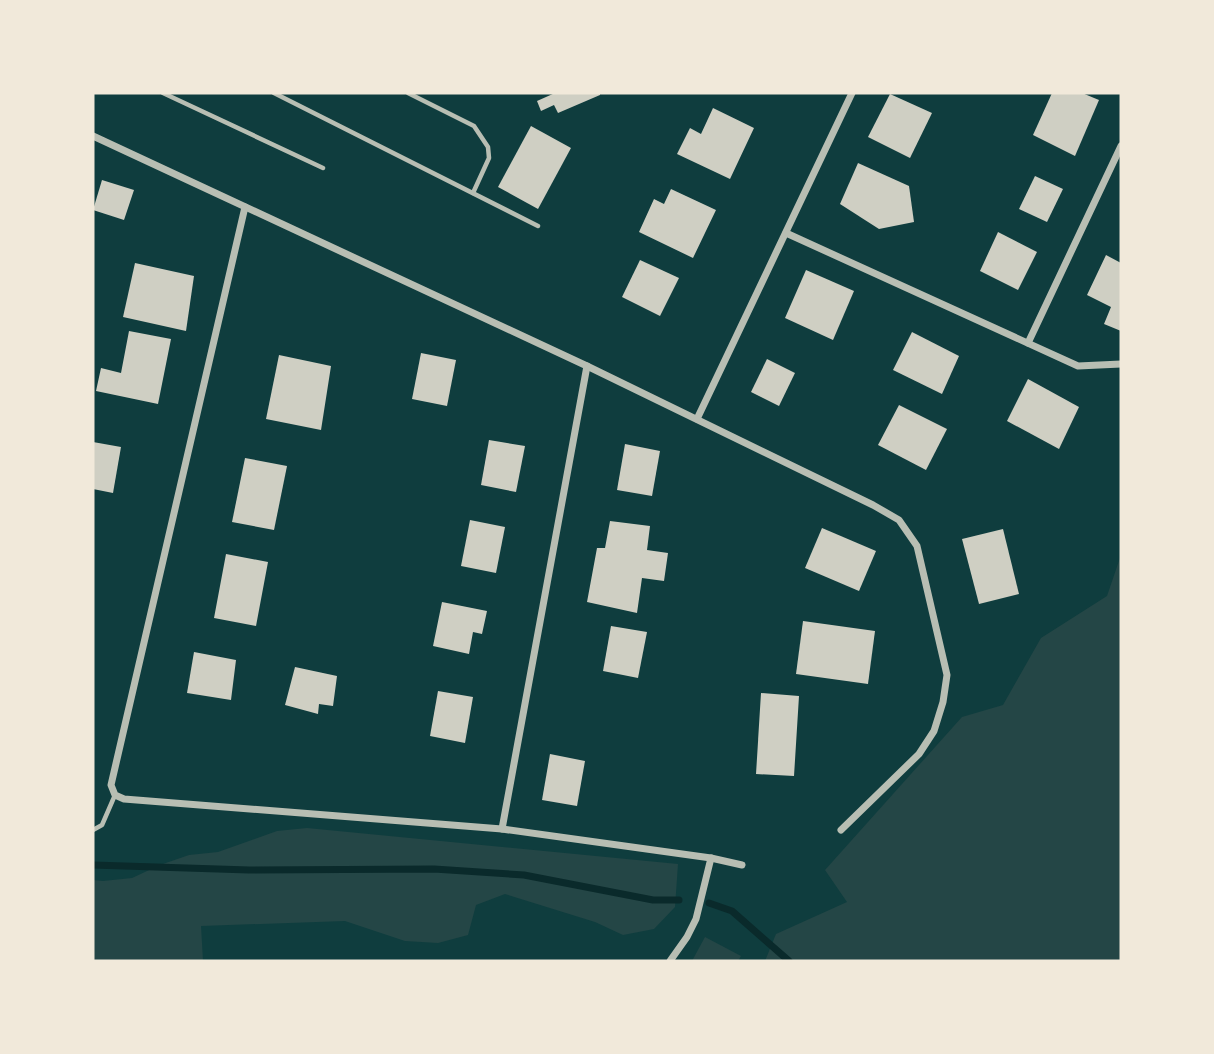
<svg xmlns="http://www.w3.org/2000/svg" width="1214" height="1054" viewBox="0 0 1214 1054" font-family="'Roboto Condensed',sans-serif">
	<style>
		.green { fill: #244646 }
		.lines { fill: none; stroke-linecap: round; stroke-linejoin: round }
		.stream { stroke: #0a2a2b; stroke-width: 7 }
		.building { fill: #cfcfc3 }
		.service { stroke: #b8beb3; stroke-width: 4.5 }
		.minor { stroke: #b8beb3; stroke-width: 7 }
	</style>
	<rect width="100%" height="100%" fill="#0f3d3e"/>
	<!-- green -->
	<g class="green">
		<path d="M1121 555V961H765L776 934 847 902 825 870 962 717 1003 705 1041 638 1107 596Z"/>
		<path d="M307 828 678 864 675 907 654 929 623 935 595 922 505 894 476 905 468 935 438 943 405 941 345 921 201 926 203 961H93V880L103 881 132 878 160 865 189 855 218 852 277 831Z"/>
		<path d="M705 937 741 956 738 961H692Z"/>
	</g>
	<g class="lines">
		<!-- stream -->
		<g class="stream">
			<path d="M93 865 249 870 434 869 524 875 653 900H679"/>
			<path d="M709 903 732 911 789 961"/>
		</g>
	</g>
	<!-- building -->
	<g class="building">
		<path d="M555 93H600V95L558 113 554 105 541 111 537 101Z"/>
		<path d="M1052 93H1082L1099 100 1075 156 1033 135Z"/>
		<path d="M890 94 932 113 910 158 868 137Z"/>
		<path d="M713 108 754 128 730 179 677 154 690 128 701 134Z"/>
		<path d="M531 126 571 148 538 209 498 187Z"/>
		<path d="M858 163 909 186 914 222 879 229 840 204Z"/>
		<path d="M1035 176 1063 189 1047 222 1019 209Z"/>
		<path d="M102 180 134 190 124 220 93 210Z"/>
		<path d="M671 189 716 210 693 258 639 232 654 199 664 204Z"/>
		<path d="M998 232 1037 252 1018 290 980 271Z"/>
		<path d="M1106 255 1121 263V331L1104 324 1111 307 1087 295Z"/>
		<path d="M640 260 679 278 660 316 622 297Z"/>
		<path d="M135 263 194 276 186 331 123 317Z"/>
		<path d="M806 270 854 291 833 340 785 318Z"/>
		<path d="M129 331 171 339 158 404 96 391 101 368 121 373Z"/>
		<path d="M912 332 959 356 942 394 893 370Z"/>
		<path d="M421 353 456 360 447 406 412 399Z"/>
		<path d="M279 355 331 366 321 430 266 419Z"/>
		<path d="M767 359 795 373 779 406 751 392Z"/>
		<path d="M1028 379 1079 407 1059 449 1007 421Z"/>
		<path d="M899 405 947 429 926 470 878 445Z"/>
		<path d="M489 440 525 446 516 492 481 485Z"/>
		<path d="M93 442 121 447 113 493 93 489Z"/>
		<path d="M625 444 660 451 652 496 617 490Z"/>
		<path d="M245 458 287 466 274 530 232 522Z"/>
		<path d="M470 520 505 527 496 573 461 566Z"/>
		<path d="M610 521 650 526 647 550 668 553 664 581 642 578 637 613 587 602 597 548H605Z"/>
		<path d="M822 528 876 551 859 591 805 568Z"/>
		<path d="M1003 529 1019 594 979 604 962 539Z"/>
		<path d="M226 554 268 562 256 626 214 618Z"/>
		<path d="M442 602 487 611 482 634 473 632 469 654 433 646Z"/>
		<path d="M803 621 875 631 868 684 796 674Z"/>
		<path d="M611 626 647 632 638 678 603 671Z"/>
		<path d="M194 652 236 660 231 700 187 693Z"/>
		<path d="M295 667 337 676 333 706 319 704 318 714 285 705Z"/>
		<path d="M438 691 473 697 465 743 430 736Z"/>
		<path d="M761 693 799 696 794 776 756 774Z"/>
		<path d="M550 754 585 761 577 806 542 800Z"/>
	</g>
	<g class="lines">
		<!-- service -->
		<g class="service">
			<path d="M163 93 323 168"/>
			<path d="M274 93 538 226"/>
			<path d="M408 93 474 126 488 147 489 158 473 193"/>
			<path d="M93 830 102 825 115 795"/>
		</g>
		<!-- minor -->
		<g class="minor">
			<path d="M93 136 587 366 873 505 899 520 917 546 947 675 943 702 934 731 919 754 841 830"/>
			<path d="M245 207 111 785 115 795 124 799 502 829 711 858 742 865"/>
			<path d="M786 233 1078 366 1121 364"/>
			<path d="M1028 343 1121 146"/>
			<path d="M697 419 852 93"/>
			<path d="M502 829 587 366"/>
			<path d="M670 961 687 937 696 919 711 858"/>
		</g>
	</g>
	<!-- border -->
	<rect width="1214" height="1054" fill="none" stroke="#f1e9da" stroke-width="189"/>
</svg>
